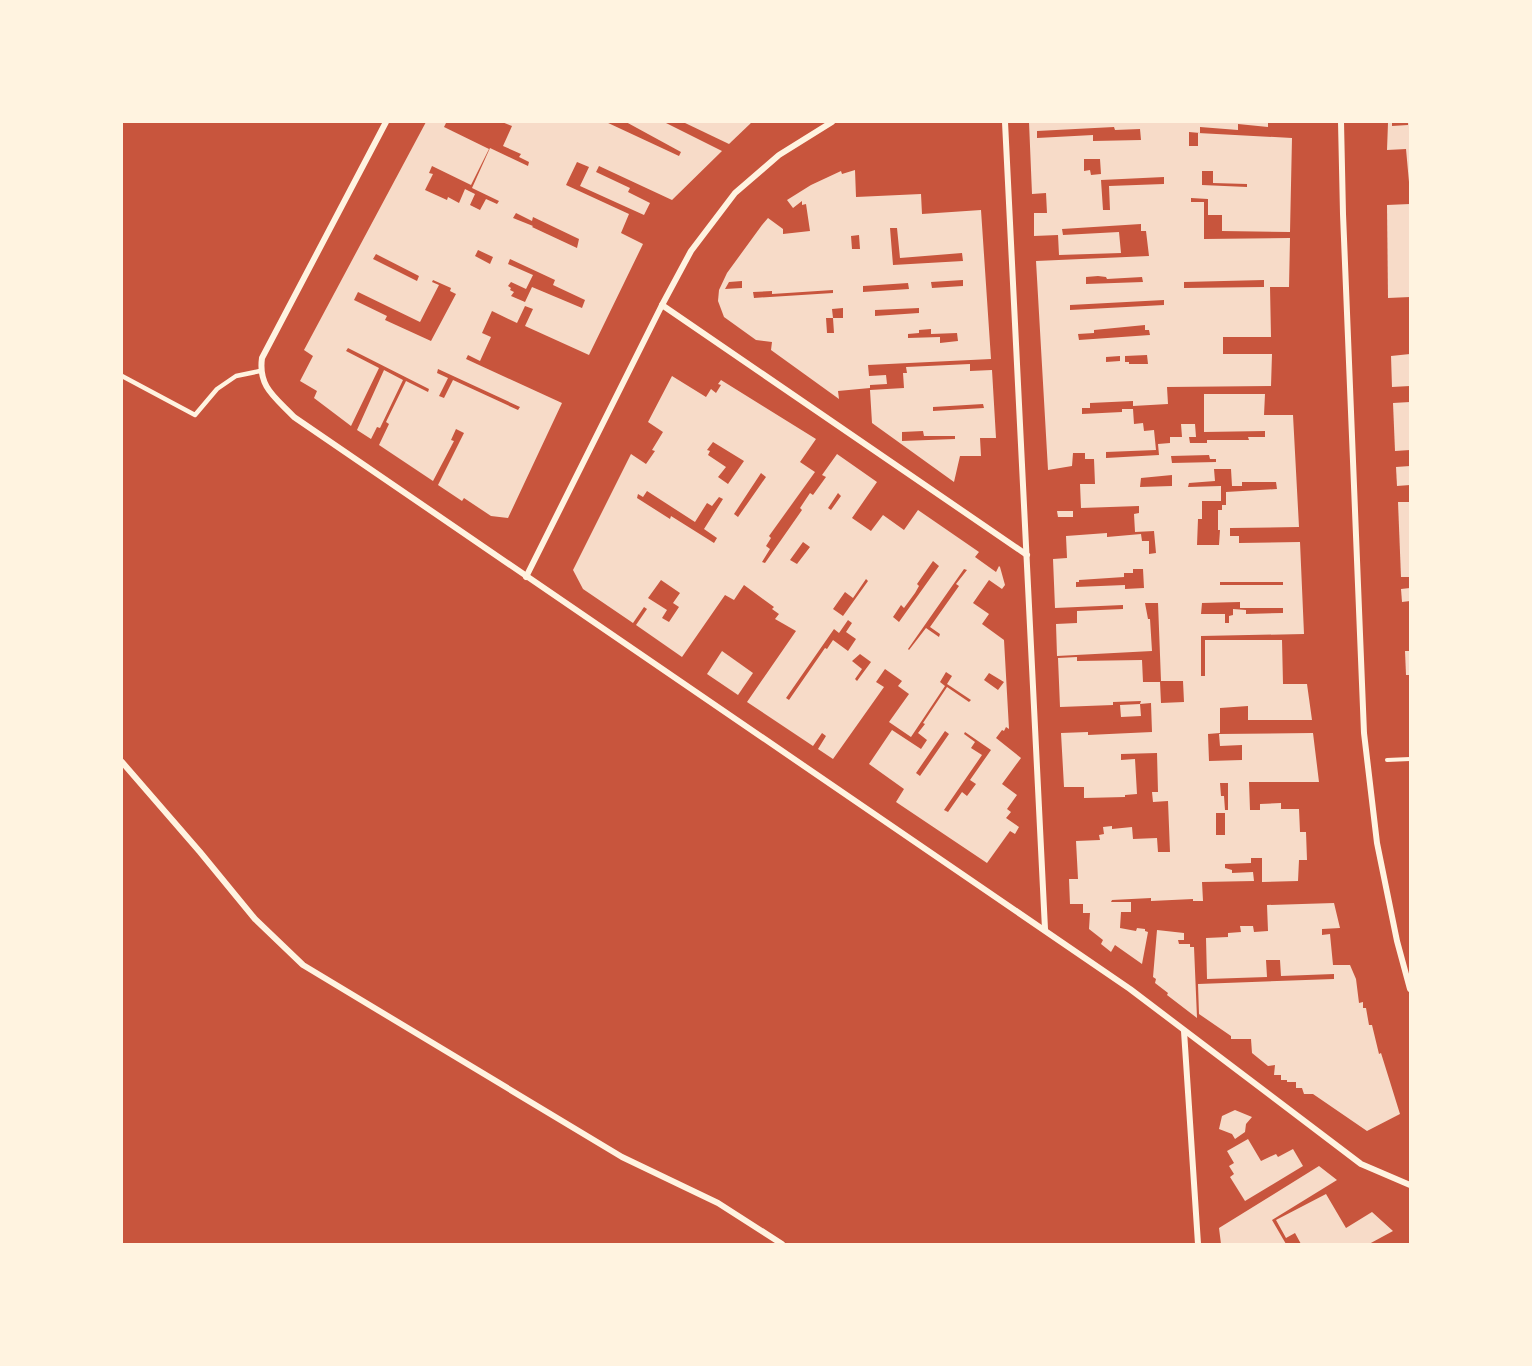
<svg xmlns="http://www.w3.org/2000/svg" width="1532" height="1366" viewBox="0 0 1532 1366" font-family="'Exo 2',sans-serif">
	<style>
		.building { fill: #f7dbc8; fill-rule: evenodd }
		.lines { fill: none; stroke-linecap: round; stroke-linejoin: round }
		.path { stroke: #fff3e0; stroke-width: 4 }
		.service { stroke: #fff3e0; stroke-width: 4.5 }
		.minor { stroke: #fff3e0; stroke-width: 6 }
	</style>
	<rect width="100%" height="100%" fill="#c8553d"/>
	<!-- building -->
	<g class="building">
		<path d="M426 122H443L446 123 444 127 489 149 471 185 432 166 429 173 433 174 425 190 447 200 448 197 459 203 465 189 475 194 470 205 480 210 486 199 497 204 499 201 472 188 490 148 528 166 529 162 519 157 521 154 503 146 512 126 502 122H606L679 156 681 152 626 122H664L722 151 672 200 599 166 596 172 630 188 628 192 650 203 644 215 580 186 589 167 577 162 566 185 629 214 621 233 643 244 589 355 525 326 533 309 525 306 517 323 492 311 482 333 491 337 480 361 468 355 466 359 562 403 508 518 491 516 464 498 462 501 438 485 464 433 456 429 451 440 454 441 433 481 379 445 389 424 386 422 406 381 428 392 429 389 348 348 346 351 379 368 351 426 314 398 317 391 300 381 313 356 304 350ZM516 213 532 221 533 217 579 239 577 248 532 227 533 226 513 218ZM478 250 493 257 490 264 475 256ZM376 254 419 276 417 281 373 259ZM510 259 555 280 553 285 585 300 582 308 532 287 525 302 511 296 514 292 510 290 511 288 508 286 511 282 526 289 533 275 508 264ZM433 280 451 288 450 291 456 294 431 341 385 320 387 316 354 300 358 292 420 322 439 285 432 282ZM438 369 520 407 518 410 453 380 444 398 439 396 448 378 437 373Z"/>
		<path d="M683 122H752L729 144Z"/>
		<path d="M1029 122H1268V127L1238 124V130L1200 127V133L1189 132V146H1198V133L1292 138 1290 232 1222 231V215H1208V199L1191 198V202H1204V239L1290 238 1289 287H1270L1271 337H1223V354H1272L1271 386 1167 387 1168 404 1133 406V401L1090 403V408H1082V414L1122 412V409H1133L1134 424 1143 423 1144 431 1154 430 1156 450 1106 452V458L1159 455 1158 444 1170 443V437H1182L1181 424H1195L1196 437H1189L1190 443H1207V440H1249L1248 437H1265V431L1204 432V394H1265L1264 415H1293L1299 527 1230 528V536H1239V543L1300 542 1304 634 1201 636V676H1205V640H1282L1283 684H1307L1312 720H1248V706L1220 708V733L1208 734 1209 761 1242 760V745L1220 746 1219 734 1313 733 1319 782H1249L1250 810H1260V804L1281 803V809H1299L1300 832H1306L1307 860H1299L1298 881 1262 882V858H1251V863L1225 864V868L1232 870V873L1253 872 1254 881 1202 882 1203 901H1193V899L1151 901V898L1112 900 1111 902H1131V912H1121L1120 928 1136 931 1137 928 1145 929V931L1148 932 1142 964 1115 945 1111 952 1101 944 1103 940 1089 929 1090 913H1083V904H1070L1069 879H1078L1076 841 1100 840 1099 835 1104 834 1103 827 1112 826V829L1132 827 1133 839 1157 838 1158 852H1170L1168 801 1153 802 1152 792H1158L1157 753 1121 754V760L1135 759 1137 794 1125 795V797L1084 798V787H1064L1061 733 1088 732V735L1152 732 1151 703 1140 704 1141 716 1121 717 1120 705 1140 704 1141 701 1113 702V705L1060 707 1058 658 1077 657V661L1142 660 1143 682H1160L1161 703 1184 702 1183 681H1161L1158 603H1145L1148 619H1150L1152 651 1057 656 1056 624 1077 623V611L1123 609V605L1055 608 1053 559 1067 558 1066 536 1107 533V537L1141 534 1142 541H1149V554L1156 553 1154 531 1135 532 1134 514 1139 513V506L1081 508 1080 484H1095L1094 459H1085V453H1073L1072 466 1048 470 1036 261 1149 256 1146 231H1141V224L1062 229 1063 235 1119 232 1121 253 1059 255 1058 235 1034 236V213H1047L1046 193 1032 194ZM1114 127 1115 130 1140 129 1141 140 1093 141V135L1037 138V131ZM1084 159H1100L1101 174 1091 175 1090 170 1084 171ZM1202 171H1213V183L1247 184V187L1202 185ZM1164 177V184L1109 186 1110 210H1103L1101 180ZM1098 276 1106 277 1107 279 1142 277 1143 282 1086 284V277ZM1264 280V287L1184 288V282ZM1164 300V305L1070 310V305ZM1145 325V330H1149L1150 335 1079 340 1078 334 1094 333V330ZM1147 355 1148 364H1129V362H1125V356ZM1120 356V361L1106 362V357ZM1209 455 1210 459H1216V462L1172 463 1171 456ZM1214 469H1231L1232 486H1242V482H1276L1277 489 1226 492V505H1222V510H1218V530H1220L1219 545H1197L1198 519H1202V501H1221V486L1188 487 1189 483 1215 481ZM1172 475V486L1140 487 1141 478ZM1133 569H1143L1144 588 1125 589V585L1076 587V582H1079V580L1124 577V573H1133ZM1220 582H1283V585H1220ZM1240 602V608H1283V613L1246 614V610L1233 609V615L1229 616V623H1225V614H1201L1202 603ZM1220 783H1228V810H1225L1224 796H1221ZM1216 813H1225V835H1216Z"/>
		<path d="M1392 122V126L1408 125V122H1410V182H1409L1406 149 1387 150 1388 123Z"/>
		<path d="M855 170 856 197 921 194 922 214 981 210 991 359 868 365 869 376 886 375 887 384 870 385V388L838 391 839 399 771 350 772 342 756 340 724 317 718 301 719 290 727 273 762 225 768 218 783 229V234L810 231 806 204 802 205V201L793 208 787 200 811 185 841 171 842 174ZM890 228H897L900 258 962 253 963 261 893 265ZM859 235 860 249H852L851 236ZM963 280V286L932 288 931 282ZM742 281V288L725 289 729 282ZM908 283 909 289 863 292V286ZM833 290V293L754 298 753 292 772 291V294ZM843 308V318H833L832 309ZM919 308V313L875 316V310ZM826 318H833L834 333H827ZM931 329V334L957 333 958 341 940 343V337L908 338V334L919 333V330Z"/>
		<path d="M1410 204V297L1388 298 1387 205Z"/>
		<path d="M1410 354V386L1392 387 1391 356Z"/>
		<path d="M970 364V371L992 370 996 438H980L981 456H960L954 482 872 423 870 390 904 388 903 373H907L906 367ZM983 404 984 408 933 411V407ZM923 431 924 436H955V439L902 441V432Z"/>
		<path d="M384 370 403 380 380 428 377 427 371 439 357 430Z"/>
		<path d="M672 376 706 397 711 389 716 393 721 385 718 384 721 380 816 439 800 462 815 472 769 536 771 538 766 546 770 549 762 562 765 563 802 510 800 508 810 493 813 495 826 477 822 475 837 454 877 482 852 518 871 531 883 515 904 530 918 510 979 552 975 557 996 572 999 566 1000 567 1005 585 1002 589 989 580 973 603 989 614 982 624 1004 640 1009 729 1006 727 1004 731 1002 730 996 738 1021 758 1002 784 1017 795 1007 809 1011 812 1006 818 1019 827 1015 834 1010 831 987 863 896 802 904 789 869 764 892 730 921 749 927 740 918 733 925 724 923 723 947 687 969 702 971 700 947 684 952 676 946 672 940 682 945 686 911 737 889 722 909 694 898 686 902 681 885 669 876 682 884 687 833 759 818 749 826 736 822 733 813 746 747 702 796 631 775 619 779 614 772 609 774 607 744 585 734 600 725 595 682 657 636 625 647 609 644 607 633 623 583 589 573 570 631 454 646 464 655 451 652 450 663 432 648 422ZM713 442 744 461 728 484 718 477 726 467 708 455 710 451 707 450ZM761 473 766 477 738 517 734 514ZM647 491 695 522 707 503 712 506 719 497 723 499 704 529 717 538 714 543 671 516 670 519 637 498 638 494 643 497ZM838 493 841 496 831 510 828 508ZM803 542 810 547 797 564 790 560ZM933 561 939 566 899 622 893 617 901 605 904 608 915 593 919 586 917 584ZM964 569 967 570 956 584 959 586 930 627 940 634 939 637 926 628 909 650 908 649ZM866 579 868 581 843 616 833 609 845 592 853 598ZM661 580 680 593 673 603 679 607 669 622 662 618 667 610 648 598ZM848 620 852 623 846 632 856 639 848 651 833 640 827 649 825 648 789 700 786 698 834 629 839 633ZM860 654 871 662 857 681 855 679 862 669 852 661ZM989 673 1004 682 998 690 984 680ZM945 731 949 734 920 776 916 773ZM965 732 991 750 970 780 976 784 967 796 962 792 948 812 944 810 982 755 971 748 975 742 964 734Z"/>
		<path d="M1410 402V450L1395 451 1393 403Z"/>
		<path d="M1410 466V485L1397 486 1396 467Z"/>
		<path d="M1398 502H1410V577H1401Z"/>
		<path d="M1057 511H1073V517H1058Z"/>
		<path d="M1410 588V601L1402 602 1401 589Z"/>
		<path d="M722 651 753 673 738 695 707 674Z"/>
		<path d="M1405 651H1410V675H1406Z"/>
		<path d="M1334 903 1340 928 1322 929V935L1330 934 1333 965H1350L1356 979 1359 1003 1363 1002V1008H1366L1369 1025H1372L1379 1054 1381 1053 1400 1114 1367 1131 1313 1094H1304L1302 1088H1296V1082H1287V1080H1281V1075H1274L1275 1065 1268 1066 1252 1053 1251 1039H1231V1036L1199 1014 1198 984 1334 979V974L1281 976 1280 960H1266L1267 977 1207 979 1206 938 1228 937V933L1241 932 1240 926H1253L1254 932 1268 931 1267 905Z"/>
		<path d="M1157 930 1184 933V940H1178L1179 944H1190V947H1194L1197 1018 1167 995 1168 993 1155 983 1156 979 1153 977Z"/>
		<path d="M1235 1110 1252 1117 1246 1124 1245 1132 1235 1139 1232 1134 1219 1129 1222 1116Z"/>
		<path d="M1248 1139 1261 1161 1276 1154 1278 1157 1293 1149 1303 1166 1245 1201 1230 1177 1234 1174 1229 1166 1234 1163 1227 1151Z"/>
		<path d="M1319 1166 1337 1180 1272 1220 1286 1244H1221L1219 1228Z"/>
		<path d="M1326 1194 1346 1228 1372 1212 1393 1231 1369 1244H1301L1295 1233 1286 1238 1276 1220Z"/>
	</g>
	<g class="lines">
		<!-- path -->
		<path class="path" d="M1387 760 1410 759"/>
		<!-- service -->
		<path class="service" d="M122 376 195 415 217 389 236 376 260 371"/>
		<!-- minor -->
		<g class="minor">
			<path d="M386 122 262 358C258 387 275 397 294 417L1130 989 1361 1164 1410 1185"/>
			<path d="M1005 122 1045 929"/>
			<path d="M1341 122 1343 214 1364 733 1377 843 1397 941 1410 989"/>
			<path d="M662 305 1027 555"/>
			<path d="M526 577 662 305 691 251 735 193 779 155 832 122"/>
			<path d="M122 762 200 852 255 919 303 965 622 1157 718 1203 782 1244"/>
			<path d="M1184 1031 1198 1244"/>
		</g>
	</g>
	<!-- border -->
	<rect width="1532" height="1366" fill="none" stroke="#fff3e0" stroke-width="246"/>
</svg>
